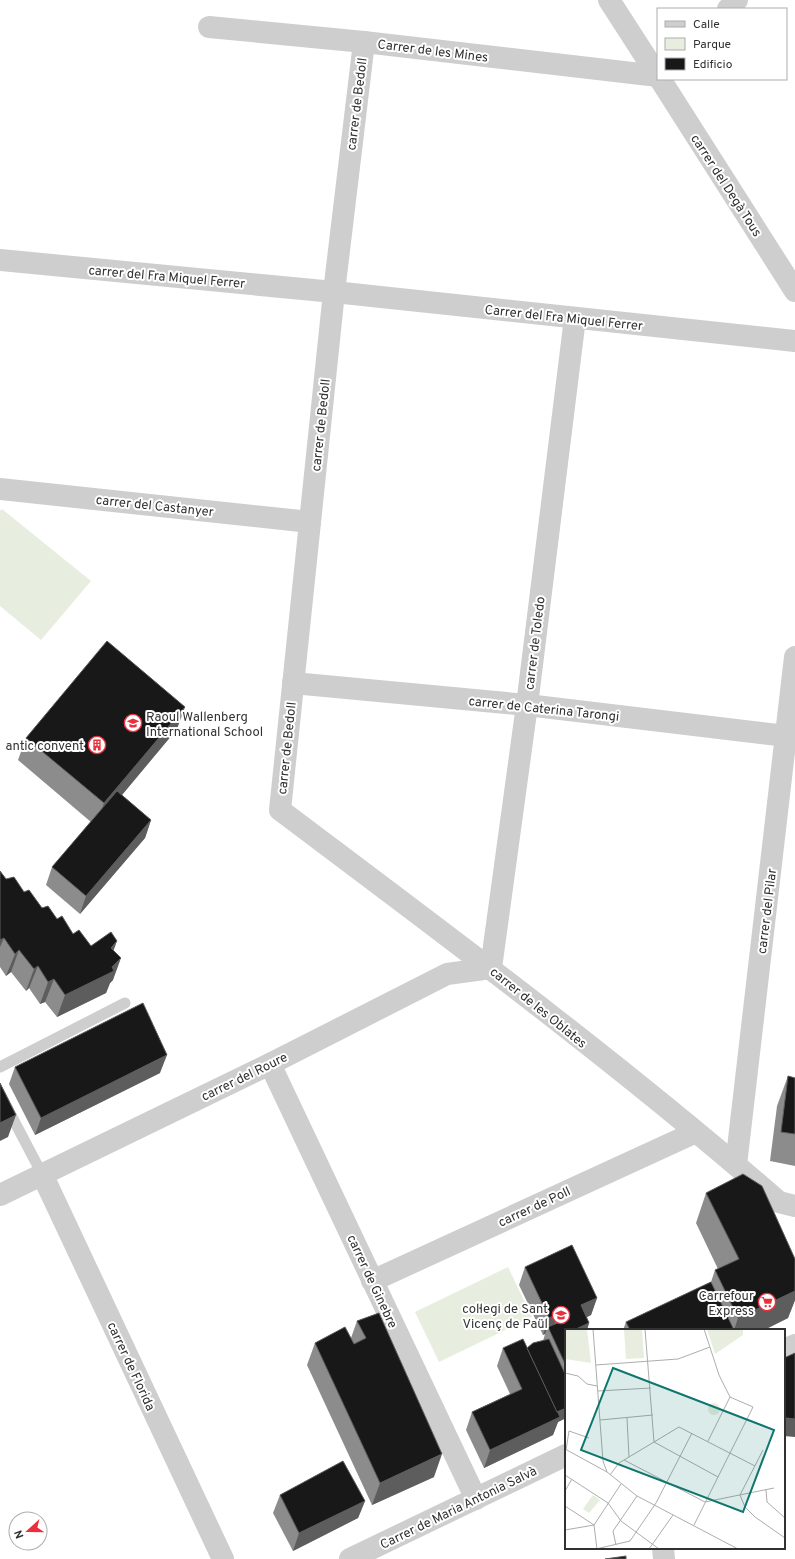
<svg xmlns="http://www.w3.org/2000/svg" width="795" height="1559" viewBox="0 0 795 1559" font-family="Overpass,sans-serif">
	<style>
		.green { fill: #e7eedf }
		.lines { fill: none; stroke-linecap: round; stroke-linejoin: round }
		.service { stroke: #cecece; stroke-width: 11 }
		.minor { stroke: #cecece; stroke-width: 22 }
		.tertiary { stroke: #cecece; stroke-width: 22 }
		.wall { fill: #8c8c8c }
		.shaded-wall { fill: #5d5d5d }
		.building { fill: #181818; stroke: #5d5d5d }
		.labels { text-anchor: middle; stroke-width: 4; stroke-linejoin: round; paint-order: stroke }
		.street-label { font-size: 13px; fill: #313131; stroke: #fff }
		.poi-label { font-size: 13px; fill: #313131; stroke: #fff; text-anchor: end }
		.inset-road { fill: none; stroke: #adadad; stroke-width: 1 }
		.view { fill: #0f766e; fill-opacity: 0.15; stroke: #0f766e; stroke-width: 2 }
		.inset-edge { fill: none; stroke: #313131; stroke-width: 2 }
	</style>
	<rect width="100%" height="100%" fill="#fff"/>
	<!-- green -->
	<g class="green">
		<path d="M2 509 91 581 41 640 0 606V511Z"/>
		<path d="M508 1267 532 1317 439 1362 415 1312Z"/>
	</g>
	<g class="lines">
		<!-- service -->
		<g class="service">
			<path d="M0 1067 125 1003"/>
			<path d="M0 1094 42 1174"/>
		</g>
		<!-- minor -->
		<g class="minor">
			<path d="M609 0 658 76"/>
			<path d="M728 9 737 0"/>
			<path d="M209 27 364 42 658 76"/>
			<path d="M364 42 334 292 280 810C449 937 619 1063 779 1202L795 1206"/>
			<path d="M660 79 795 291"/>
			<path d="M0 260 334 292 795 341"/>
			<path d="M0 489 310 522"/>
			<path d="M293 683 527 705 795 737"/>
			<path d="M270 1064 476 1499"/>
			<path d="M736 1165 795 657"/>
			<path d="M42 1174 223 1559"/>
			<path d="M0 1195 270 1064 447 974 491 968 527 705 575 318"/>
			<path d="M372 1281 696 1132"/>
			<path d="M663 1548 664 1559"/>
		</g>
		<!-- tertiary -->
		<g class="tertiary">
			<path d="M784 1350 795 1345"/>
			<path d="M350 1559 566 1455"/>
		</g>
	</g>
	<!-- wall -->
	<g class="wall">
		<path d="M177 729 122 795 151 820 145 838 80 914 46 885 52 867 91 822 18 760 26 738Z"/>
		<path d="M0 871 6 879 24 892 42 908 57 919 73 934 91 946 114 951 113 980 110 983 106 993 57 1017 45 1002 40 1004 29 988 26 991 11 972 6 976 0 967Z"/>
		<path d="M15 1067 160 1073 35 1135 9 1084Z"/>
		<path d="M788 1076 795 1078V1166L770 1161 777 1106Z"/>
		<path d="M706 1193 795 1259V1300L788 1318 764 1330H623L626 1322 711 1282 715 1270 718 1269 696 1223Z"/>
		<path d="M525 1267 597 1298 591 1315 587 1317 589 1323 587 1330H566V1418L558 1422 553 1435 484 1468 466 1430 472 1412 510 1394 497 1366 503 1348H527L543 1341 545 1334 543 1335 519 1285Z"/>
		<path d="M379 1313 434 1477 372 1505 307 1365 315 1343 351 1338 357 1321Z"/>
		<path d="M280 1495 365 1501 358 1518 293 1551 273 1513Z"/>
	</g>
	<!-- shaded-wall -->
	<g class="shaded-wall">
		<path d="M185 707 177 729 96 826 104 803Z"/>
		<path d="M151 820 145 838 80 914 86 896Z"/>
		<path d="M4 938 0 947V940Z"/>
		<path d="M117 941 109 963 111 948Z"/>
		<path d="M19 950 11 972 6 976 15 954Z"/>
		<path d="M121 958 113 980 110 983 106 993 57 1017 65 995 112 967Z"/>
		<path d="M38 966 29 988 26 991 34 969Z"/>
		<path d="M54 979 45 1002 40 1004 48 982Z"/>
		<path d="M167 1055 160 1073 35 1135 41 1118Z"/>
		<path d="M16 1115 8 1137 0 1141V1123Z"/>
		<path d="M795 1291V1300L788 1318 764 1330H734L738 1318Z"/>
		<path d="M597 1298 591 1315 575 1323 581 1305Z"/>
		<path d="M558 1314 552 1331 548 1327 545 1334 543 1335 549 1318Z"/>
		<path d="M589 1323 587 1330H574Z"/>
		<path d="M566 1408V1418L558 1422 553 1435 484 1468 490 1450 554 1414Z"/>
		<path d="M786 1418 795 1419V1437L784 1436V1419Z"/>
		<path d="M442 1454 434 1477 372 1505 380 1483Z"/>
		<path d="M365 1501 358 1518 293 1551 299 1533Z"/>
	</g>
	<!-- building -->
	<g class="building">
		<path d="M107 641 185 707 104 803 26 738Z"/>
		<path d="M117 791 151 820 86 896 52 867Z"/>
		<path d="M0 871 6 879 14 877 24 892 29 890 42 908 48 906 57 919 62 916 73 934 79 930 91 946 111 932 117 941 111 948 121 958 112 967 114 971 65 995 54 979 48 982 38 966 34 969 19 950 15 954 4 938 0 940Z"/>
		<path d="M143 1003 167 1055 41 1118 15 1067Z"/>
		<path d="M788 1076 795 1078V1134L781 1132Z"/>
		<path d="M0 1083 16 1115 0 1123Z"/>
		<path d="M743 1174 762 1186 795 1259V1291L738 1318 715 1270 739 1259 706 1193Z"/>
		<path d="M572 1245 597 1298 581 1305 589 1323 574 1330H566V1366L548 1327 562 1321 558 1314 549 1318 525 1267Z"/>
		<path d="M711 1282 734 1330H630L626 1322Z"/>
		<path d="M379 1313 442 1454 380 1483 315 1343 345 1327 354 1344 366 1338 357 1321Z"/>
		<path d="M523 1339 560 1417 490 1450 472 1412 522 1389 503 1348Z"/>
		<path d="M549 1339 566 1376V1408L557 1412 527 1348 533 1343Z"/>
		<path d="M795 1353V1419L786 1418V1419H784V1358Z"/>
		<path d="M343 1461 365 1501 299 1533 280 1495Z"/>
		<path d="M626 1556V1559H605Z"/>
	</g>
	<!-- icons -->
	<defs>
		<symbol id="school-ring" viewBox="-11 -11 22 22"><circle r="9.5" fill="#fff" stroke="#eb303d" stroke-width="1.5"/><path d="M0-5L7-2L0 1L-7-2ZM-4 1L0 2.5L4 1V4Q0 6-4 4Z" fill="#eb303d"/></symbol>
		<symbol id="building-ring" viewBox="-11 -11 22 22"><circle r="9.5" fill="#fff" stroke="#eb303d" stroke-width="1.5"/><path d="M-4-6H4V6H1V3H-1V6H-4ZM-2.5-4.3h1.7v1.8h-1.7ZM.8-4.3h1.7v1.8H.8ZM-2.5-1h1.7V.8h-1.7ZM.8-1h1.7V.8H.8Z" fill="#eb303d"/></symbol>
		<symbol id="supermarket-ring" viewBox="-11 -11 22 22"><circle r="9.5" fill="#fff" stroke="#eb303d" stroke-width="1.5"/><path d="M-6-5.5h2.5l.6 2H6L4.5 2H-2.5L-4.4-4H-6ZM-1.5 3.2a1.3 1.3 0 1 0 .1 0ZM3 3.2a1.3 1.3 0 1 0 .1 0Z" fill="#eb303d"/></symbol>
	</defs>
	<g fill-rule="evenodd">
		<use href="#school-ring" x="123" y="713" width="20" height="20"/>
		<use href="#building-ring" x="87" y="735" width="20" height="20"/>
		<use href="#supermarket-ring" x="757" y="1292" width="20" height="20"/>
		<use href="#school-ring" x="551" y="1305" width="20" height="20"/>
	</g>
	<g class="labels">
		<!-- street labels -->
		<g class="street-label">
			<text transform="translate(433 50) rotate(7)" y="5">Carrer de les Mines</text>
			<text transform="translate(356 104) rotate(-83)" y="5">carrer de Bedoll</text>
			<text transform="translate(727 185) rotate(57)" y="5">carrer del Degà Tous</text>
			<text transform="translate(167 276) rotate(5)" y="5">carrer del Fra Miquel Ferrer</text>
			<text transform="translate(564 317) rotate(6)" y="5">Carrer del Fra Miquel Ferrer</text>
			<text transform="translate(320 425) rotate(-84)" y="5">carrer de Bedoll</text>
			<text transform="translate(155 505) rotate(6)" y="5">carrer del Castanyer</text>
			<text transform="translate(534 643) rotate(-83)" y="5">carrer de Toledo</text>
			<text transform="translate(544 708) rotate(6)" y="5">carrer de Caterina Tarongi</text>
			<text transform="translate(286 748) rotate(-84)" y="5">carrer de Bedoll</text>
			<text transform="translate(766 911) rotate(-83)" y="5">carrer del Pilar</text>
			<text transform="translate(539 1007) rotate(39)" y="5">carrer de les Oblates</text>
			<text transform="translate(244 1076) rotate(-26)" y="5">carrer del Roure</text>
			<text transform="translate(534 1206) rotate(-25)" y="5">carrer de Poll</text>
			<text transform="translate(373 1281) rotate(65)" y="5">carrer de Ginebre</text>
			<text transform="translate(132 1366) rotate(65)" y="5">carrer de Florida</text>
			<text transform="translate(458 1507) rotate(-26)" y="5">Carrer de Maria Antonia Salvà</text>
		</g>
		<!-- poi labels -->
		<g class="poi-label">
			<text x="146" y="721" text-anchor="start">Raoul Wallenberg<tspan x="146" dy="15">International School</tspan></text>
			<text x="84" y="750">antic convent</text>
			<text x="754" y="1300">Carrefour<tspan x="754" dy="15">Express</tspan></text>
			<text x="548" y="1313">col·legi de Sant<tspan x="548" dy="15">Vicenç de Paül</tspan></text>
		</g>
	</g>
	<!-- overview -->
	<g transform="translate(565 1329)">
		<rect width="220" height="220" fill="#fff"/>
		<path d="M59 0H77L79 29 61 30ZM142 0H178V6L150 25Z" fill="#e7eedf"/>
		<path d="M0 0H22L26 34 0 30ZM143 80a6 6 0 1 1 12 0a6 6 0 1 1-12 0ZM28 166 35 171 24 184 18 180Z" fill="#e7eedf"/>
		<path class="inset-road" d="M28 0 38 132 42 143M80 0 89 113 153 148M139 0 154 46 165 68M31 36 113 30 145 18M0 44 13 47 22 55 32 57M33 62 86 59M62 89 64 128M35 91 88 86M143 112 165 68M0 120 42 143 72 167 173 220M1 121 4 102 24 109M59 131 140 173 209 159M0 146 43 174 56 192 94 220M45 146 54 134 114 98 190 137M201 161 202 173 220 189M0 162 7 150M175 166 180 178 190 188 220 209M175 166 198 121M0 177 29 196M129 196 188 78 165 68M0 201 29 196M51 216 48 202 72 167M31 220 65 212 91 174 127 104M32 220 29 196 56 155M84 220 108 186"/>
		<path class="view" d="M48 39 209 101 178 183 16 121Z"/>
		<rect width="220" height="220" class="inset-edge"/>
	</g>
	<!-- legend -->
	<rect x="657" y="8" width="130" height="72" fill="#ffffff" stroke="#adadad"/>
	<rect x="665" y="21" width="20" height="6" fill="#cecece" stroke="#adadad"/>
	<text x="693" y="28" font-size="12" fill="#313131">Calle</text>
	<rect x="665" y="38" width="20" height="12" fill="#e7eedf" stroke="#adadad"/>
	<text x="693" y="48" font-size="12" fill="#313131">Parque</text>
	<rect x="665" y="58" width="20" height="12" fill="#181818" stroke="#adadad"/>
	<text x="693" y="68" font-size="12" fill="#313131">Edificio</text>
	<!-- north arrow -->
	<g transform="translate(28 1531) rotate(249)"><circle r="19" fill="#ffffff" stroke="#adadad"/>
	<path d="M0-3L7 15L0 10L-7 15Z" fill="#eb303d"/>
	<text y="-6" font-size="11" font-weight="bold" text-anchor="middle" fill="#313131">N</text>
	</g>
</svg>
